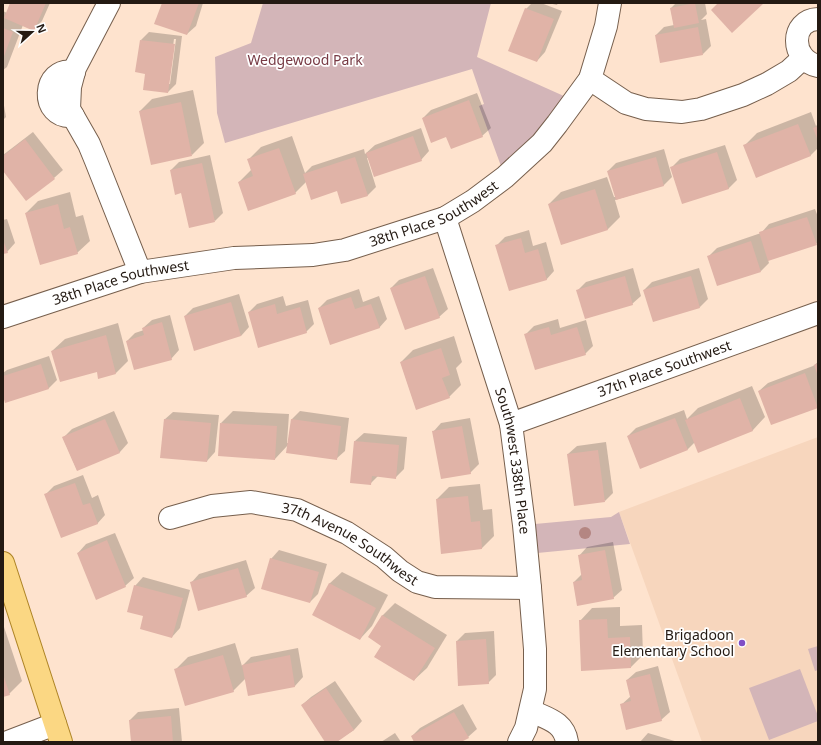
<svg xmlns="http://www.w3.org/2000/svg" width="821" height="745" viewBox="0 0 821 745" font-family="'Noto Sans',sans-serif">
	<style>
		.built { fill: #f7d6bd }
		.green { fill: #d3b5b8 }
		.shadow { fill: #0003; fill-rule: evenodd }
		.building { fill: #e0b3a7 }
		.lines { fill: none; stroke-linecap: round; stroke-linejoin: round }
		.minor-casing { stroke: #765f4d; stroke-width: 24 }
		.major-casing { stroke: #ae8426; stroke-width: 24 }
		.minor { stroke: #fff; stroke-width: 22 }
		.major { stroke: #fbd783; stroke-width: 22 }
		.tree { fill: #b48682 }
		.poi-dot { fill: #804ec6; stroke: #fff; stroke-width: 1.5 }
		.labels { text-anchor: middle; stroke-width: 3.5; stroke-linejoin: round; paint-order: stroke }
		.park-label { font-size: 14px; fill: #773a44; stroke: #fff }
		.street-label { font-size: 14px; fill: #241a13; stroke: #fff }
		.poi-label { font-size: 14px; fill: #241a13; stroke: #fff; text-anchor: end }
	</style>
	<rect width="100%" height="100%" fill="#fee3ce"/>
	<!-- built -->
	<path class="built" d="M818 437V742H702L619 512Z"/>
	<!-- green -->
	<g class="green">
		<path d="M263 3H491L477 57 575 101 505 177 479 106 484 104 472 69 225 143 217 113 215 57 251 43Z"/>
		<path d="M619 512 630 544 527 554 524 525 611 517Z"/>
		<path d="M818 646V670L815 671 808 649Z"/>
		<path d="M800 669 818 716V721L769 740 749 688Z"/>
	</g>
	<!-- shadow -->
	<g class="shadow">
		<path d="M11 3H50L42 21 34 29 23 25 7 67 3 70V11L7 13Z"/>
		<path d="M163 3H203L196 26 187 34Z"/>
		<path d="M532 3H541L562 11 545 52 537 61 526 9Z"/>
		<path d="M548 3H558L557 5Z"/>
		<path d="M676 3H705L707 14 701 20 706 19 711 46 703 54 656 35 664 27 674 25 671 8Z"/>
		<path d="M149 32 182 36 176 84 168 92 141 40ZM174 39H176L170 84H168Z"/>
		<path d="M193 90 204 143 192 155 140 111 152 99Z"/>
		<path d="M477 93 491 128 482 136H447L423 118 431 110Z"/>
		<path d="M3 100 6 117 3 120Z"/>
		<path d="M811 112 816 126 818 124V148L810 156 745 145 757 133Z"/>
		<path d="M421 128 429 151 421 160 367 158 376 187 368 195 338 190 306 182 295 193 239 182 251 170 249 159 261 147 292 136 305 173 312 166 364 149 365 154 375 145Z"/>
		<path d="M33 132 63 170 54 178 3 169V155Z"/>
		<path d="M725 145 737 180 728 189 672 167 680 159Z"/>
		<path d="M664 149 672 177 664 185 615 200 620 217 608 229 562 244 549 204 561 192 607 177 614 197H616L608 171 616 163Z"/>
		<path d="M210 155 223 213 215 221 182 192 171 170 179 162Z"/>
		<path d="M70 192 76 217 83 215 90 241 77 253 26 213 38 201Z"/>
		<path d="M815 209 818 217V242L816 244 768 260 769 263 761 271 708 257 717 248 761 233 769 224Z"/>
		<path d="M7 219 15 243 7 252 3 253V220Z"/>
		<path d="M529 230 533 246 546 242 554 271 546 280 496 246 505 237Z"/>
		<path d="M433 268 448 309 439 317 391 288 399 280Z"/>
		<path d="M633 268 641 296 632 304 577 291 586 282Z"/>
		<path d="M699 268 708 299 700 307 644 290 652 282Z"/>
		<path d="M359 289 363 302 379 296 387 319 379 328 319 308 327 300Z"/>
		<path d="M239 294 249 327 241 336 185 316 193 308Z"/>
		<path d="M283 296 286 306 308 300 314 324 306 332 249 312 257 304Z"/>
		<path d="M170 315 179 350 171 359 127 341 135 333 144 330 143 328 152 320Z"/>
		<path d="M558 319 560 328 586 320 593 346 585 354 526 334 534 326Z"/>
		<path d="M118 323 128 361 116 373 97 370 52 351 65 339Z"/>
		<path d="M454 336 462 362 456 368 461 385 449 397 401 362 413 350Z"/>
		<path d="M49 356 57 380 49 388 6 402 3 393V373L7 370Z"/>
		<path d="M818 362 817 407 759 391 768 383 813 366Z"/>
		<path d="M752 386 765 417 753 430 699 451 695 442 688 449 641 467 628 436 636 428 684 410 687 419 698 408Z"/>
		<path d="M114 411 128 443 120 452 77 470 63 438 72 429Z"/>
		<path d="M233 411 289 414 287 443H289L292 419 300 411 349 418 345 451 336 459 288 445 275 459 221 423Z"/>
		<path d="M173 412 219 415 215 452 207 461 164 420Z"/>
		<path d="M470 418 479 464 470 473 433 432 441 423Z"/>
		<path d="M364 433 407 437 404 469 395 478 378 476 370 484 355 441Z"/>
		<path d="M606 442 613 493 605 501 568 454 577 446Z"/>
		<path d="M83 475 92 498 98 495 105 515 97 524 46 494 54 486Z"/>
		<path d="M480 484 483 510 492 509 494 536 482 548 442 552 437 499 449 487Z"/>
		<path d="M115 533 134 578 125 586 78 553 86 544Z"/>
		<path d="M613 542 622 590 613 598 574 582 582 574 579 556 587 547Z"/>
		<path d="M279 550 327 564 318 594 310 602 271 559Z"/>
		<path d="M246 560 255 588 246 596 191 583 199 574Z"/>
		<path d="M342 572 388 595 372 626 360 639 329 584Z"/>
		<path d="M143 577 190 590 180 628 172 637 145 615 135 586Z"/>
		<path d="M395 603 447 635 427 668 414 680 383 645 382 616Z"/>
		<path d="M620 607V626L642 625 643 655 631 667 580 621 592 608Z"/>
		<path d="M3 624 22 681 9 694 3 696Z"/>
		<path d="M494 631 496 675 488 683 457 641 465 633Z"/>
		<path d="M235 643 242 666 251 657 298 648 303 677 295 686 245 679 233 691 175 670 188 657Z"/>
		<path d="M658 666 670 712 661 720 621 705 631 696 627 680 636 672Z"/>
		<path d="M335 681 362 721 354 730 335 742H327L302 705 311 697Z"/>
		<path d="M463 704 477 729 468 737 459 742H416L412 736 420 728Z"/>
		<path d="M179 708 182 742H132L130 720 138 712Z"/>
		<path d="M395 733 401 742H381Z"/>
		<path d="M648 733 678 742H640Z"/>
	</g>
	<!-- building -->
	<g class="building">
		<path d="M10 3H46L34 31 4 18Z"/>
		<path d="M162 3H199L187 35 154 24Z"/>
		<path d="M695 3 699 23 674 28 670 8Z"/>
		<path d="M718 3H764L732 33 711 10Z"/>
		<path d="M525 8 554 19 537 62 508 51Z"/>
		<path d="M698 27 703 55 660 63 655 35Z"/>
		<path d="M3 28 13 32 3 59Z"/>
		<path d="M140 40 175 44 168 93 143 90 145 74 135 72Z"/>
		<path d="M469 100 483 137 451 149 446 137 431 143 422 118Z"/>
		<path d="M181 102 192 156 151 165 139 111Z"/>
		<path d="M798 124 811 156 756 178 743 145Z"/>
		<path d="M818 126V141L813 128Z"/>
		<path d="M413 136 422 161 374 177 366 153Z"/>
		<path d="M25 139 55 179 26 201 3 171V156Z"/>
		<path d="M279 148 296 194 248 211 238 182 253 176 247 159Z"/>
		<path d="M717 152 729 189 682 204 670 167Z"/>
		<path d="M355 157 368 196 341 204 337 191 311 200 303 174Z"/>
		<path d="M656 157 664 186 616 200 607 171Z"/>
		<path d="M202 163 215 222 189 228 181 193 175 195 170 170Z"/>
		<path d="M595 189 608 230 561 245 548 204Z"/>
		<path d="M58 204 64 229 70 227 78 254 40 265 25 213Z"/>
		<path d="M807 217 817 245 768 261 759 232Z"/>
		<path d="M521 238 525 253 538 249 547 280 509 291 495 245Z"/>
		<path d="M3 240 8 253 3 254Z"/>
		<path d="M751 241 761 272 717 286 707 256Z"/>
		<path d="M425 276 440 318 405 330 390 288Z"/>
		<path d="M625 276 633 305 585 319 576 290Z"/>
		<path d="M691 276 700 308 653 322 643 290Z"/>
		<path d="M351 297 355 309 371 304 380 328 330 345 318 308Z"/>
		<path d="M231 302 241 336 194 351 184 316Z"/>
		<path d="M275 304 277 314 300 307 307 333 258 348 248 312Z"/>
		<path d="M162 322 172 360 134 370 126 341 144 335 142 328Z"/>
		<path d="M549 327 551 335 577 327 586 355 535 370 524 334Z"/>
		<path d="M106 335 116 374 98 379 97 372 60 382 51 351Z"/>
		<path d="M441 348 450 375 442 378 450 398 416 410 400 362Z"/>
		<path d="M818 363V376L814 365Z"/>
		<path d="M41 364 49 389 5 403 3 396V376Z"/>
		<path d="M805 373 818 408 771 425 758 391Z"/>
		<path d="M740 398 753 431 698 453 685 420Z"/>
		<path d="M675 418 688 450 640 469 627 436Z"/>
		<path d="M105 419 120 453 77 471 62 437Z"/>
		<path d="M164 419 211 423 207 462 160 458Z"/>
		<path d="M291 419 341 426 337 460 286 453Z"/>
		<path d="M220 423 277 426 275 460 218 456Z"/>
		<path d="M462 426 471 474 441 479 432 431Z"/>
		<path d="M354 441 399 445 396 479 372 476 371 485 350 483Z"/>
		<path d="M598 450 605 502 574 506 567 454Z"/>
		<path d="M75 483 83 505 90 503 98 524 61 538 44 494Z"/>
		<path d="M468 496 471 522 480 521 482 549 441 554 436 499Z"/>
		<path d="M107 540 126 587 96 600 77 553Z"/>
		<path d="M605 550 614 599 577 606 573 582 582 580 578 555Z"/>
		<path d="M270 558 319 572 310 603 261 589Z"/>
		<path d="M238 568 247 597 198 611 190 582Z"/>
		<path d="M329 583 376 608 360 640 312 615Z"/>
		<path d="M134 585 183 598 172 638 140 629 143 616 127 612Z"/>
		<path d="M382 615 435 648 414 681 374 657 381 646 368 637Z"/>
		<path d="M607 619 608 638 630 637 631 668 581 671 579 620Z"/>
		<path d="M486 639 489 684 458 686 456 641Z"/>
		<path d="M223 655 234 692 185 706 174 669Z"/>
		<path d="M290 655 295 687 248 696 242 665Z"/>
		<path d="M3 674 10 695 3 697Z"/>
		<path d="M650 674 662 721 626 730 620 704 631 701 626 680Z"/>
		<path d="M326 688 354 730 337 742H325L301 705Z"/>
		<path d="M454 712 469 738 461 742H414L411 736Z"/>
		<path d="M171 716 173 742H131L129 720Z"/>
	</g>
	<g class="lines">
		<defs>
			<g id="minor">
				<path d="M109 3 75 68 70 87 69 109 89 144 96 161 140 272"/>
				<path d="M818 19C790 20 790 60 818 66"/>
				<path d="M590 79 626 103 646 109 682 112 701 109 743 95 767 84 789 71 803 58"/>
				<path d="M73 116C39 119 42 66 74 72"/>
				<path id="s1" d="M445 218 511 424 524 525 530 588 535 649V689L526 728 519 742"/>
				<path id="s2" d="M3 317 140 272 234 258 313 255 345 250 445 218 473 201 505 177 542 143 557 124 590 79 606 26 610 3"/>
				<path id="s3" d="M511 424 818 313"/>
				<path id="s4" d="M170 518 212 506 251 502 297 510 347 533 384 557 400 571 417 582 435 587 530 588"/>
				<path d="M531 711C548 719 564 722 567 742"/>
				<path d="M8 742 55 724"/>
			</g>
			<path id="major" d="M3 563 61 742"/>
		</defs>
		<!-- minor casing -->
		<use href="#minor" class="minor-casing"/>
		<!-- major casing -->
		<use href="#major" class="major-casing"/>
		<!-- minor -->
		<use href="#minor" class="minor"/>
		<!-- major -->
		<use href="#major" class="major"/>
	</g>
	<!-- trees -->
	<circle class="tree" cx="585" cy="533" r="6"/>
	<!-- markers -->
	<circle class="poi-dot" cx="742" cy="643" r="4"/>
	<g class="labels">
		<!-- park labels -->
		<g class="park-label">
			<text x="305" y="65">Wedgewood Park</text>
		</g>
		<!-- street labels -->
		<g class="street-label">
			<text dy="5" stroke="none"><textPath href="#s2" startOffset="447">38th Place Southwest</textPath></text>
			<text dy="5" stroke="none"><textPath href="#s2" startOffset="123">38th Place Southwest</textPath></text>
			<text dy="5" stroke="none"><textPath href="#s3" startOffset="163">37th Place Southwest</textPath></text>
			<text dy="5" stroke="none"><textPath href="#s1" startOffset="253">Southwest 338th Place</textPath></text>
			<text dy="5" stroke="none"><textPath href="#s4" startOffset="192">37th Avenue Southwest</textPath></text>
		</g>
		<!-- poi labels -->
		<g class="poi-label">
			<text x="734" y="640">Brigadoon<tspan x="734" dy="16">Elementary School</tspan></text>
		</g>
	</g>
	<!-- border -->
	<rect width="821" height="745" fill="none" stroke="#241a13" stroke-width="8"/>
	<!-- north arrow -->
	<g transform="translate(32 32) rotate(69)" stroke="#ffffff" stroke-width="3" paint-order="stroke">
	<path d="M0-3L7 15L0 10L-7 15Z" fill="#241a13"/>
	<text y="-6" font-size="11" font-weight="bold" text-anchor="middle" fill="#241a13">N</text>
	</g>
</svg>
